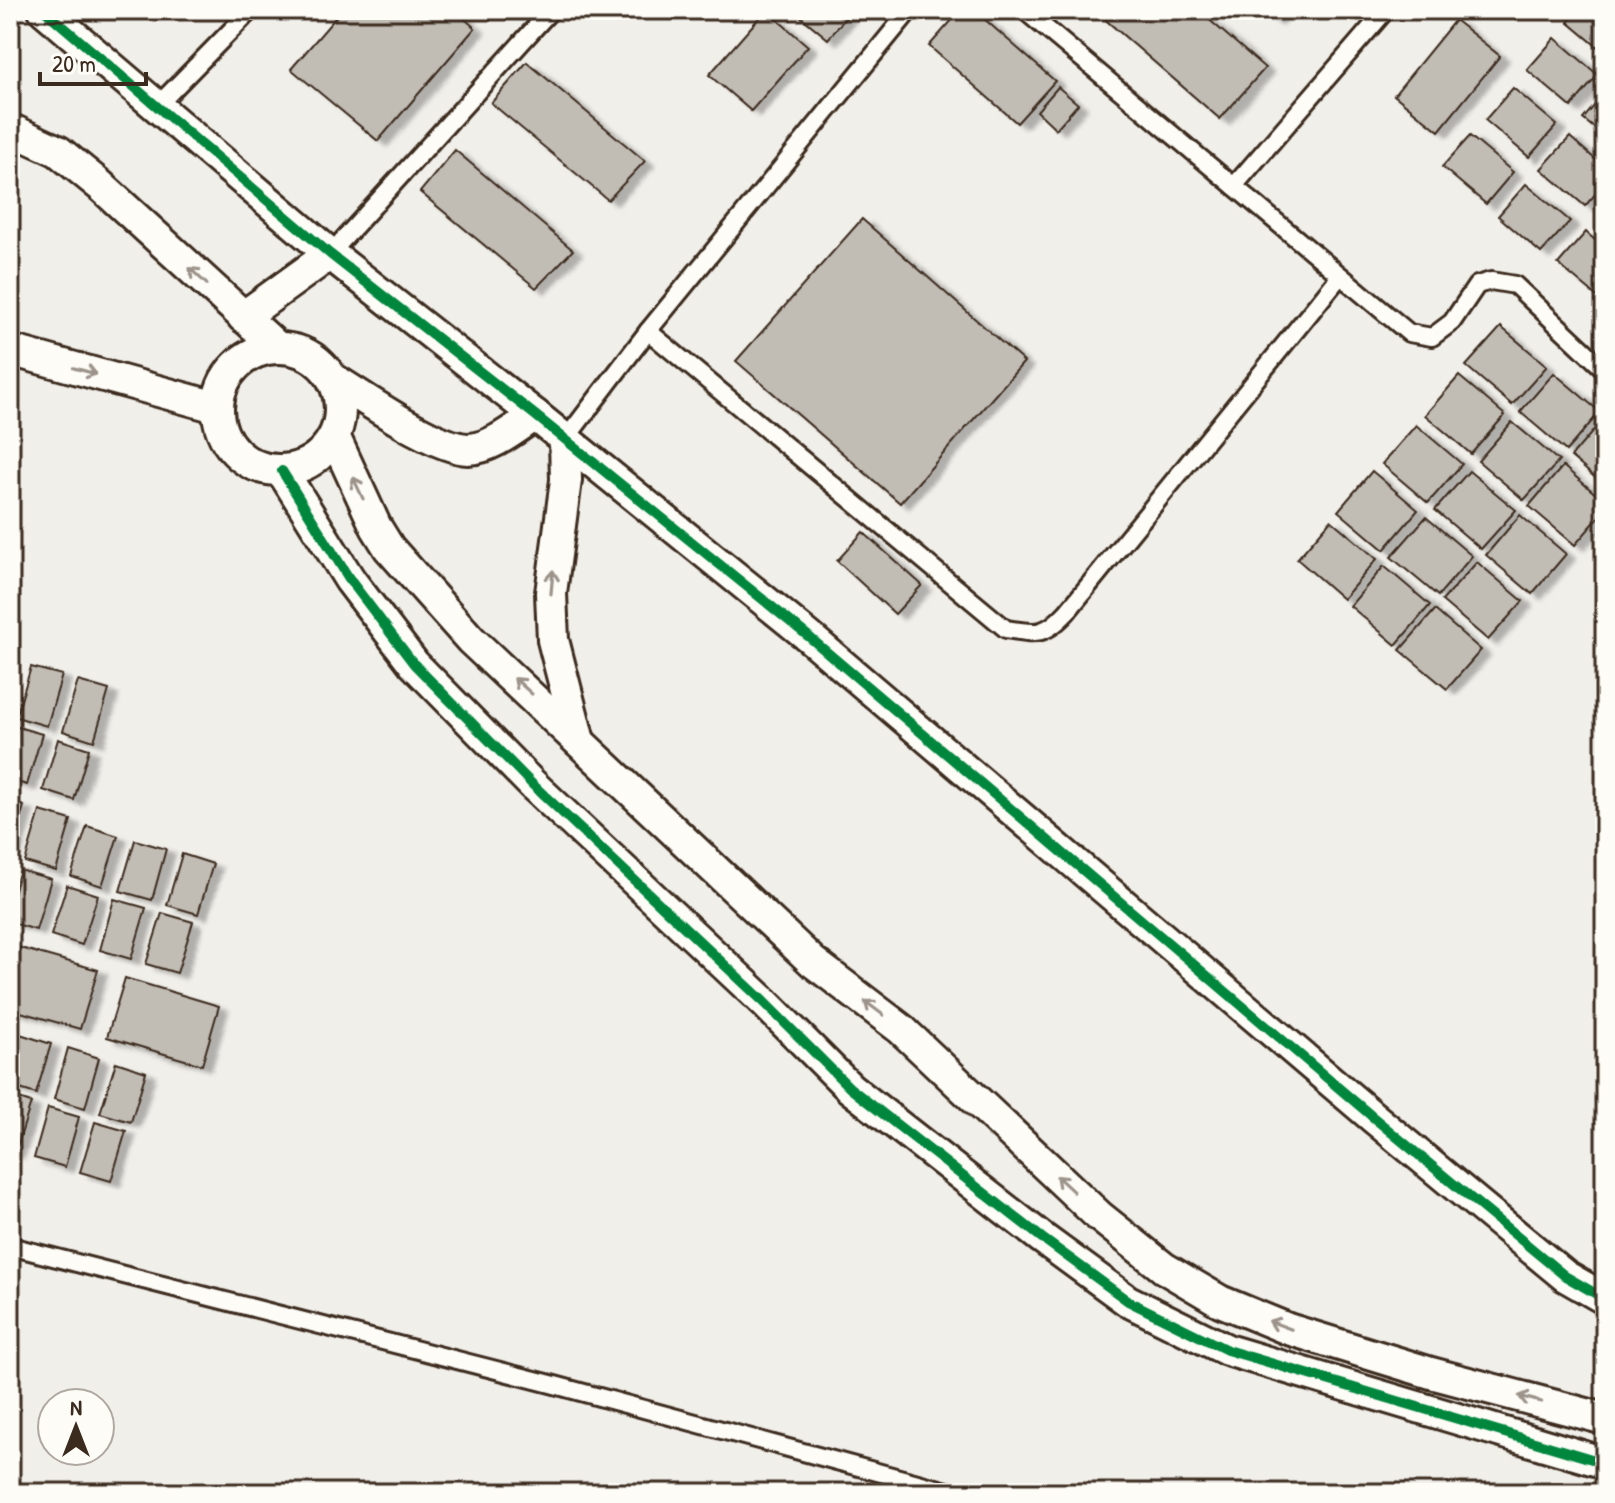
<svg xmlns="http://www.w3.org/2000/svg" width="1615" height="1503" viewBox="0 0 1615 1503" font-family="'Patrick Hand',sans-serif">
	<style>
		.building { fill: #c1bcb4; stroke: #3b2a1e; stroke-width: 2; filter: url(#shadow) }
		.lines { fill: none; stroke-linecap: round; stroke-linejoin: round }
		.service-casing { stroke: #3b2a1e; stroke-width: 22 }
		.minor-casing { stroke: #3b2a1e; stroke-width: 36 }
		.service { stroke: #fdfcf7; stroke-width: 16 }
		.minor { stroke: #fdfcf7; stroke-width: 30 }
		.cycleway-casing { stroke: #fdfcf7; stroke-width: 15 }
		.cycleway { stroke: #00873e; stroke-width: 10 }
		.oneway { stroke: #9c938a }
	</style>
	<defs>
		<filter id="shadow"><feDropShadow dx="9" dy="5" stdDeviation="2" flood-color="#0004"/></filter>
	</defs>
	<rect width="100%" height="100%" fill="#f1efea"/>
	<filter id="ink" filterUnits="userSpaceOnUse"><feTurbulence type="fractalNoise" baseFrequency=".0125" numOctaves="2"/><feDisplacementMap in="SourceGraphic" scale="16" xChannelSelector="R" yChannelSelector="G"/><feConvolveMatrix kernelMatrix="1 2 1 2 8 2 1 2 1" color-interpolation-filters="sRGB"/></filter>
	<g filter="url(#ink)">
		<!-- building -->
		<g class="building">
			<path d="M342 10H455L475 28 378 141 291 69Z"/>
			<path d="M766 10 808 46 751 111 709 75Z"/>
			<path d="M793 10H852L828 39Z"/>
			<path d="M961 10H974L1055 81 1017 123 929 46Z"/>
			<path d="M1104 10H1198L1265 68 1220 119 1100 15Z"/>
			<path d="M1261 10H1282L1273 20Z"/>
			<path d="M1578 10H1605V53L1568 22Z"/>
			<path d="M1455 20 1500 56 1439 131 1394 95Z"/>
			<path d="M1555 38 1598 75 1571 107 1527 70Z"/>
			<path d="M527 62 645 161 608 200 491 103Z"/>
			<path d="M1058 87 1078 104 1056 129 1037 111Z"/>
			<path d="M1513 88 1557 125 1529 157 1485 120Z"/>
			<path d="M1605 93V137L1583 119Z"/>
			<path d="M1470 136 1513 172 1486 204 1442 167Z"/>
			<path d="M1570 137 1605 168V183L1585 206 1541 169Z"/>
			<path d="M455 150 573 250 536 288 420 192Z"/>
			<path d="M1526 184 1570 221 1541 253 1498 216Z"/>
			<path d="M862 219 1024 362 900 503 736 361Z"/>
			<path d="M1586 232 1605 249V297L1602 301 1558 264Z"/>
			<path d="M1501 327 1547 366 1512 405 1466 366Z"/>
			<path d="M1554 373 1600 412 1566 451 1520 412Z"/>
			<path d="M1459 376 1505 415 1471 454 1425 415Z"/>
			<path d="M1605 417V486L1571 457Z"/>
			<path d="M1512 422 1559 461 1524 500 1478 461Z"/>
			<path d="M1416 425 1462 464 1428 503 1382 464Z"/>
			<path d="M1563 466 1605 502V510L1575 545 1529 506Z"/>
			<path d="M1372 471 1418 510 1384 550 1338 511Z"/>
			<path d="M1469 471 1516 510 1481 549 1435 510Z"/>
			<path d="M1520 515 1566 554 1532 594 1486 555Z"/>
			<path d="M1426 517 1472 556 1438 596 1391 557Z"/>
			<path d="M1331 520 1377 559 1343 599 1297 559Z"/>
			<path d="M863 532 922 585 895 614 837 561Z"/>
			<path d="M1477 562 1523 601 1488 640 1442 601Z"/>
			<path d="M1384 566 1430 605 1396 645 1350 606Z"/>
			<path d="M1435 610 1481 650 1447 689 1400 650Z"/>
			<path d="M31 667 62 675 47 726 16 717Z"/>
			<path d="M78 681 109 690 94 741 63 731Z"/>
			<path d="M11 725 42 734 27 785 10 780Z"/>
			<path d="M58 739 89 749 74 800 43 790Z"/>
			<path d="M10 802 24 806 10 855Z"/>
			<path d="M40 811 71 820 56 871 25 862Z"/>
			<path d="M87 826 118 836 102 886 71 876Z"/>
			<path d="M135 840 166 849 152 900 120 891Z"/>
			<path d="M182 854 213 864 198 914 167 905Z"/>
			<path d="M20 870 51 879 36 930 10 922V903Z"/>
			<path d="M67 885 98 895 82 945 51 935Z"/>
			<path d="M114 899 146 908 131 959 100 950Z"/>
			<path d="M162 913 193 922 177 973 146 964Z"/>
			<path d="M10 945 98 970 80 1029 10 1009Z"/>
			<path d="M125 978 219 1006 202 1065 107 1037Z"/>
			<path d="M20 1034 51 1044 36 1094 10 1086V1068Z"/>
			<path d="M68 1048 99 1058 85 1108 54 1099Z"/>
			<path d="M116 1062 146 1072 131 1122 100 1113Z"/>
			<path d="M10 1096 31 1103 15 1153 10 1152Z"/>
			<path d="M48 1108 79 1117 65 1167 34 1158Z"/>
			<path d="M95 1122 126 1131 111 1181 80 1172Z"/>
		</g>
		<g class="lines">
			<defs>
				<g id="service">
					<path d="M1024 10 1409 333 1432 337 1452 322 1477 285 1491 281 1515 285 1605 370"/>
					<path d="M157 106 251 10"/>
					<path d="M1234 186 1386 10"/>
					<path d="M330 254 551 10"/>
					<path d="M648 331 1006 629C1037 634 1045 636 1067 612L1340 276"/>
					<path d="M565 440 648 331 910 10"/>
					<path d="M10 1246 551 1384 955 1493"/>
				</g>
				<g id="minor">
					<path d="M44 10 330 254 535 415 808 636 1374 1118 1565 1276 1605 1299"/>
					<path d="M10 129 58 151 101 186 277 347"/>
					<path d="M243 317 330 254"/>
					<circle cx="279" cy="409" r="61"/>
					<path d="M10 350 216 407"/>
					<path d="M335 380C366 399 435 448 468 449 491 449 517 427 535 415"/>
					<path d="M335 438 376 527 389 548 471 640 813 962 901 1029 1099 1216 1164 1268 1220 1301 1288 1329 1431 1373 1605 1419"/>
					<path d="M565 440 566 480 551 593 553 640 579 741"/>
					<path d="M282 471 350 580 414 664 532 784 763 1001 850 1088 1042 1238 1128 1301 1227 1350 1605 1463"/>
				</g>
			</defs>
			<!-- service casing -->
			<use href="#service" class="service-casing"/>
			<!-- minor casing -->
			<use href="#minor" class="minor-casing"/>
			<!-- service -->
			<use href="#service" class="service"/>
			<!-- minor -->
			<use href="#minor" class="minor"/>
			<defs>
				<g id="cycleway">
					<path d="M44 10 330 254 535 415 808 636 1374 1118 1565 1276 1605 1299"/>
					<path d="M282 471 350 580 414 664 532 784 763 1001 850 1088 1042 1238 1128 1301 1227 1350 1605 1463"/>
				</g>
			</defs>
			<!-- cycleway casing -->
			<use href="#cycleway" class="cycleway-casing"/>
			<!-- cycleway -->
			<use href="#cycleway" class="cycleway"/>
		</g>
		<!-- one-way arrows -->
		<defs><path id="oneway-shaft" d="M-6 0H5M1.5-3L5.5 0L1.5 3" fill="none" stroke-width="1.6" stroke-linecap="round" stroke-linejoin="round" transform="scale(2)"/></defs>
		<g class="oneway">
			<use href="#oneway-shaft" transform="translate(198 276) rotate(-137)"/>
			<use href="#oneway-shaft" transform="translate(85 371) rotate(15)"/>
			<use href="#oneway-shaft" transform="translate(358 488) rotate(-115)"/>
			<use href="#oneway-shaft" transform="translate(552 582) rotate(-85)"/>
			<use href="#oneway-shaft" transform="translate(523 686) rotate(-138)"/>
			<use href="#oneway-shaft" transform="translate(874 1008) rotate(-143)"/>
			<use href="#oneway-shaft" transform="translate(1065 1184) rotate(-137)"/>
			<use href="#oneway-shaft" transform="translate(1280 1325) rotate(-159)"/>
			<use href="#oneway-shaft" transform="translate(1530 1399) rotate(-165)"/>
		</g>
	</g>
	<!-- margin -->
	<rect width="1615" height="1503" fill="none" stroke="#fdfcf7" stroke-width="40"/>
	<rect x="20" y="20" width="1575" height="1463" fill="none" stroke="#3b2a1e" stroke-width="3" filter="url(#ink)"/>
	<!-- north arrow -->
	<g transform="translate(76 1427)"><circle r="38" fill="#fdfcf7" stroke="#afa8a0" stroke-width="2"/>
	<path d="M0-6L14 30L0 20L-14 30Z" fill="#3b2a1e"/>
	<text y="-12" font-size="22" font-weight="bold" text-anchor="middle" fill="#3b2a1e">N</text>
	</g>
	<!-- scale -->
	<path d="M40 72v12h106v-12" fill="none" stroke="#3b2a1e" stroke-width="4"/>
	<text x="52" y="72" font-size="24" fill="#3b2a1e" stroke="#fdfcf7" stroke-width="6" paint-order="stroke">20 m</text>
</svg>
